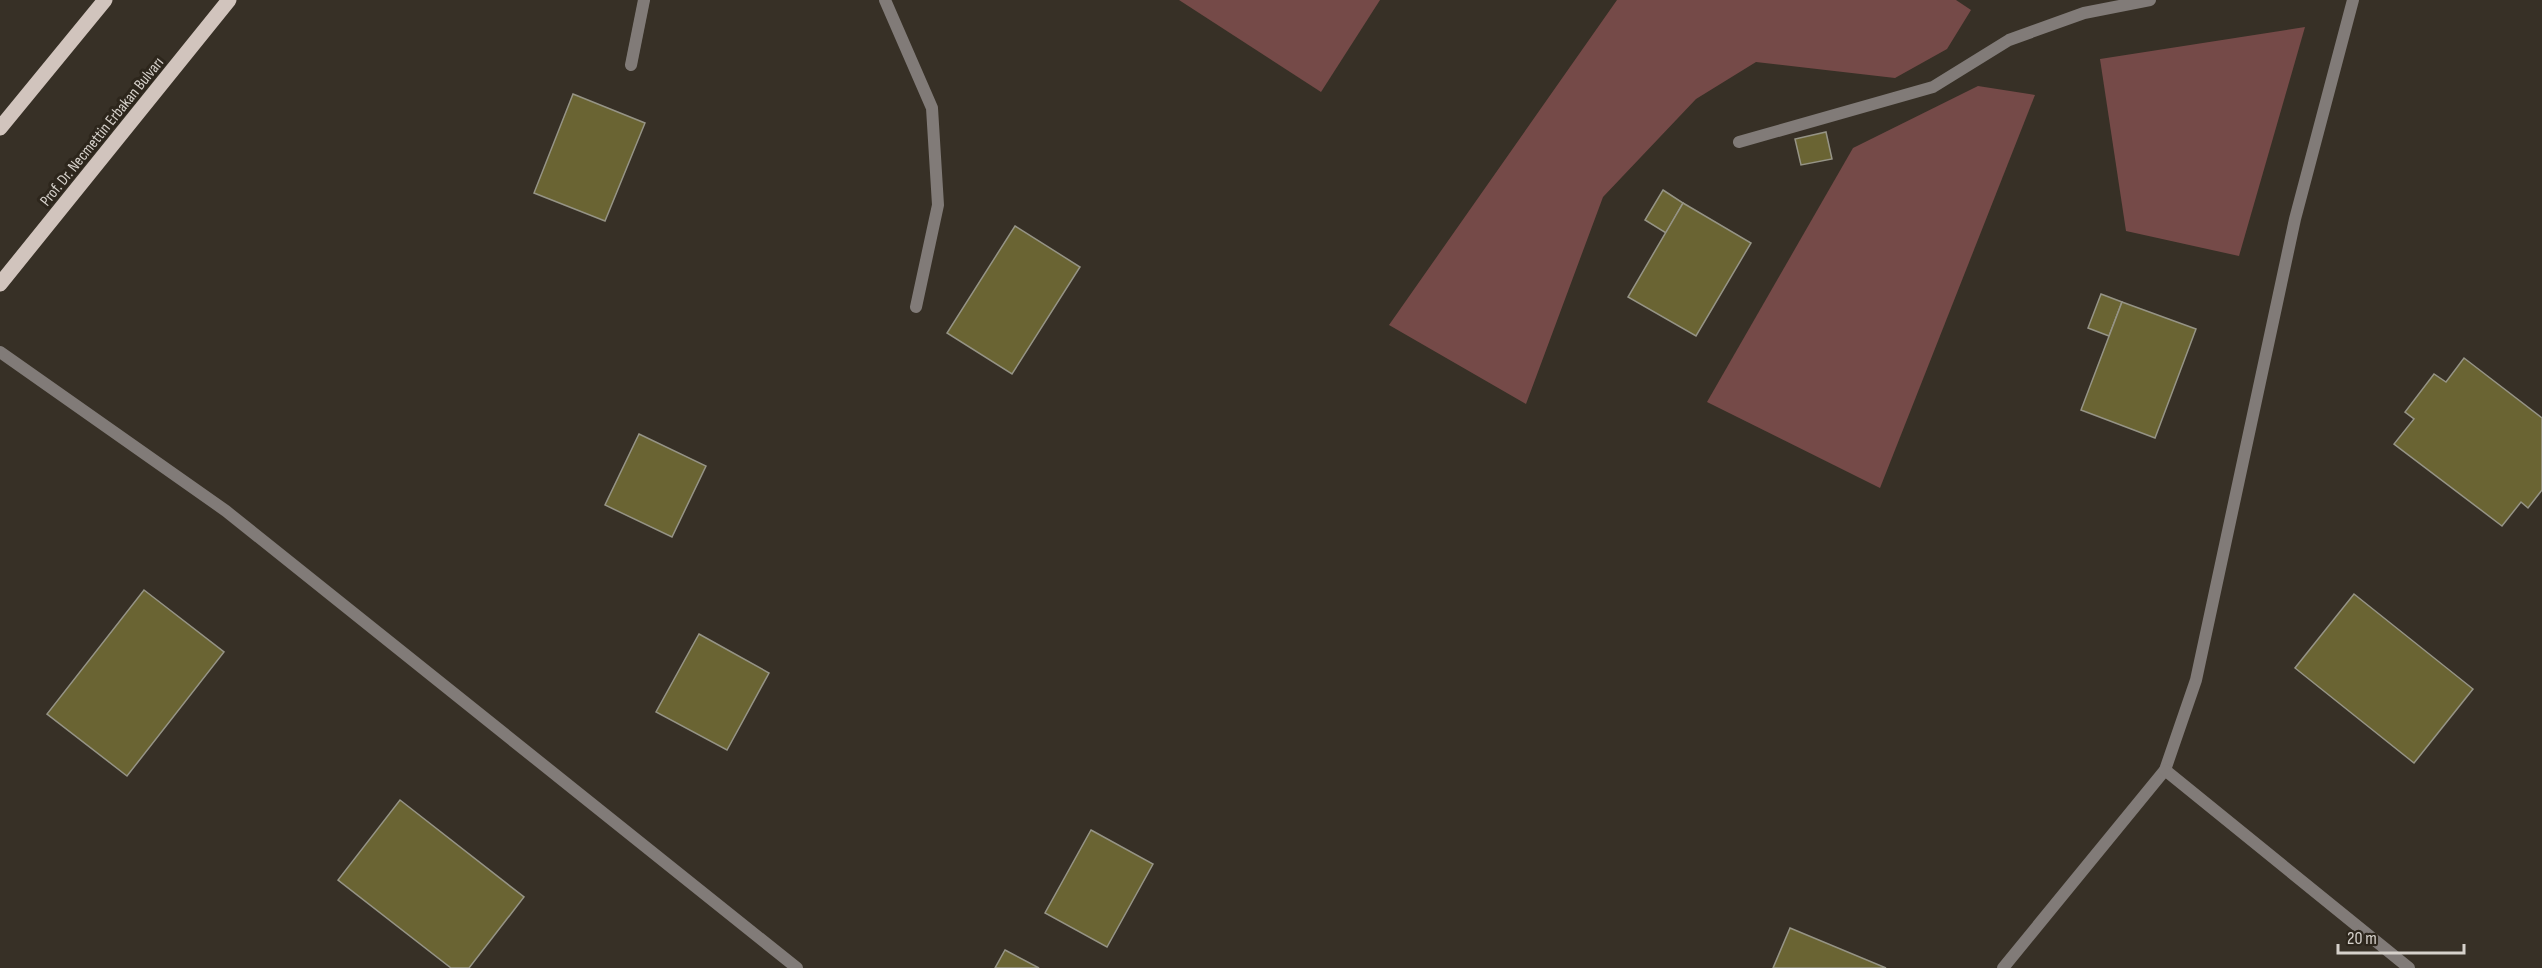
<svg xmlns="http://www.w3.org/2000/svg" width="2542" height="968" viewBox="0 0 2542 968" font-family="'Sofia Sans Condensed',sans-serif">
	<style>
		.green { fill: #754a48 }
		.building { fill: #6a6433; stroke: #969486; stroke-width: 1.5 }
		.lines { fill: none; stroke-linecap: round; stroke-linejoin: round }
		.service { stroke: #817b78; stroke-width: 12 }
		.minor { stroke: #817b78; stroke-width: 12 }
		.primary { stroke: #d1c4bd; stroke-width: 15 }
		.labels { text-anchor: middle; stroke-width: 6; stroke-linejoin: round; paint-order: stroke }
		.street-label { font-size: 16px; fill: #d6d1cb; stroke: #2d261c }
	</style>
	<rect width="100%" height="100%" fill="#373026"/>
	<!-- green -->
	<g class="green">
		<path d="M1179 0H1380L1321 92Z"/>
		<path d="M1617 0H1956L1971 10 1947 49 1895 78 1756 62 1696 99 1603 197 1526 404 1389 325Z"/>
		<path d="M2305 27 2239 256 2126 231 2100 59Z"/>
		<path d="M1978 86 2035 95 1880 488 1707 402 1853 148Z"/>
	</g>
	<!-- building -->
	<g class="building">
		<path d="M573 94 645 123 605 221 534 193Z"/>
		<path d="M1826 132 1832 159 1801 165 1795 139Z"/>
		<path d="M1663 190 1683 203 1666 233 1645 220Z"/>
		<path d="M1683 203 1751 243 1696 336 1628 297Z"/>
		<path d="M1015 226 1080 267 1012 374 947 333Z"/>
		<path d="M2101 294 2122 302 2109 336 2088 328Z"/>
		<path d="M2122 302 2196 329 2155 438 2081 410Z"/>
		<path d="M2464 358 2542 418V490L2528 508 2521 502 2502 526 2394 444 2414 419 2405 412 2434 374 2446 382Z"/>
		<path d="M639 434 706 466 672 537 605 505Z"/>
		<path d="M144 590 224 652 127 776 47 714Z"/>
		<path d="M2354 594 2473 689 2414 763 2295 668Z"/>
		<path d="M699 634 769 673 727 750 656 712Z"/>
		<path d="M400 800 524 897 469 968H451L338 880Z"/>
		<path d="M1091 830 1153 864 1107 947 1045 913Z"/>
		<path d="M1790 928 1886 968H1773Z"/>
		<path d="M1005 950 1039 968H995Z"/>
	</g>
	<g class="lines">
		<!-- service -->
		<g class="service">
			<path d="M885 0 932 108 938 205 916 307"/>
			<path d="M631 65 644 0"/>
			<path d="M1739 142 1933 87 2009 40 2084 13 2150 0"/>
			<path d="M2003 968 2165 770 2196 680 2295 219 2353 0"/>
		</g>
		<!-- minor -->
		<g class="minor">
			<path d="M0 352 226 511 797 968"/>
			<path d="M2165 770 2409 968"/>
		</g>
		<!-- primary -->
		<g class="primary">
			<path d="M0 128 105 0"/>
			<path d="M0 284 229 0"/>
		</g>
	</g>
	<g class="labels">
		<!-- street labels -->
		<g class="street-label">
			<text transform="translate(101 131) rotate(-51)" y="6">Prof. Dr. Necmettin Erbakan Bulvarı</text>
		</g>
	</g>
	<!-- scale -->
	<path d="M2338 944v9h126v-9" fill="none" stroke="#d6d1cb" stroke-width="3"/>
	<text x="2347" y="944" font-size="18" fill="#d6d1cb" stroke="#2d261c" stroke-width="4.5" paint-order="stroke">20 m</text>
</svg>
